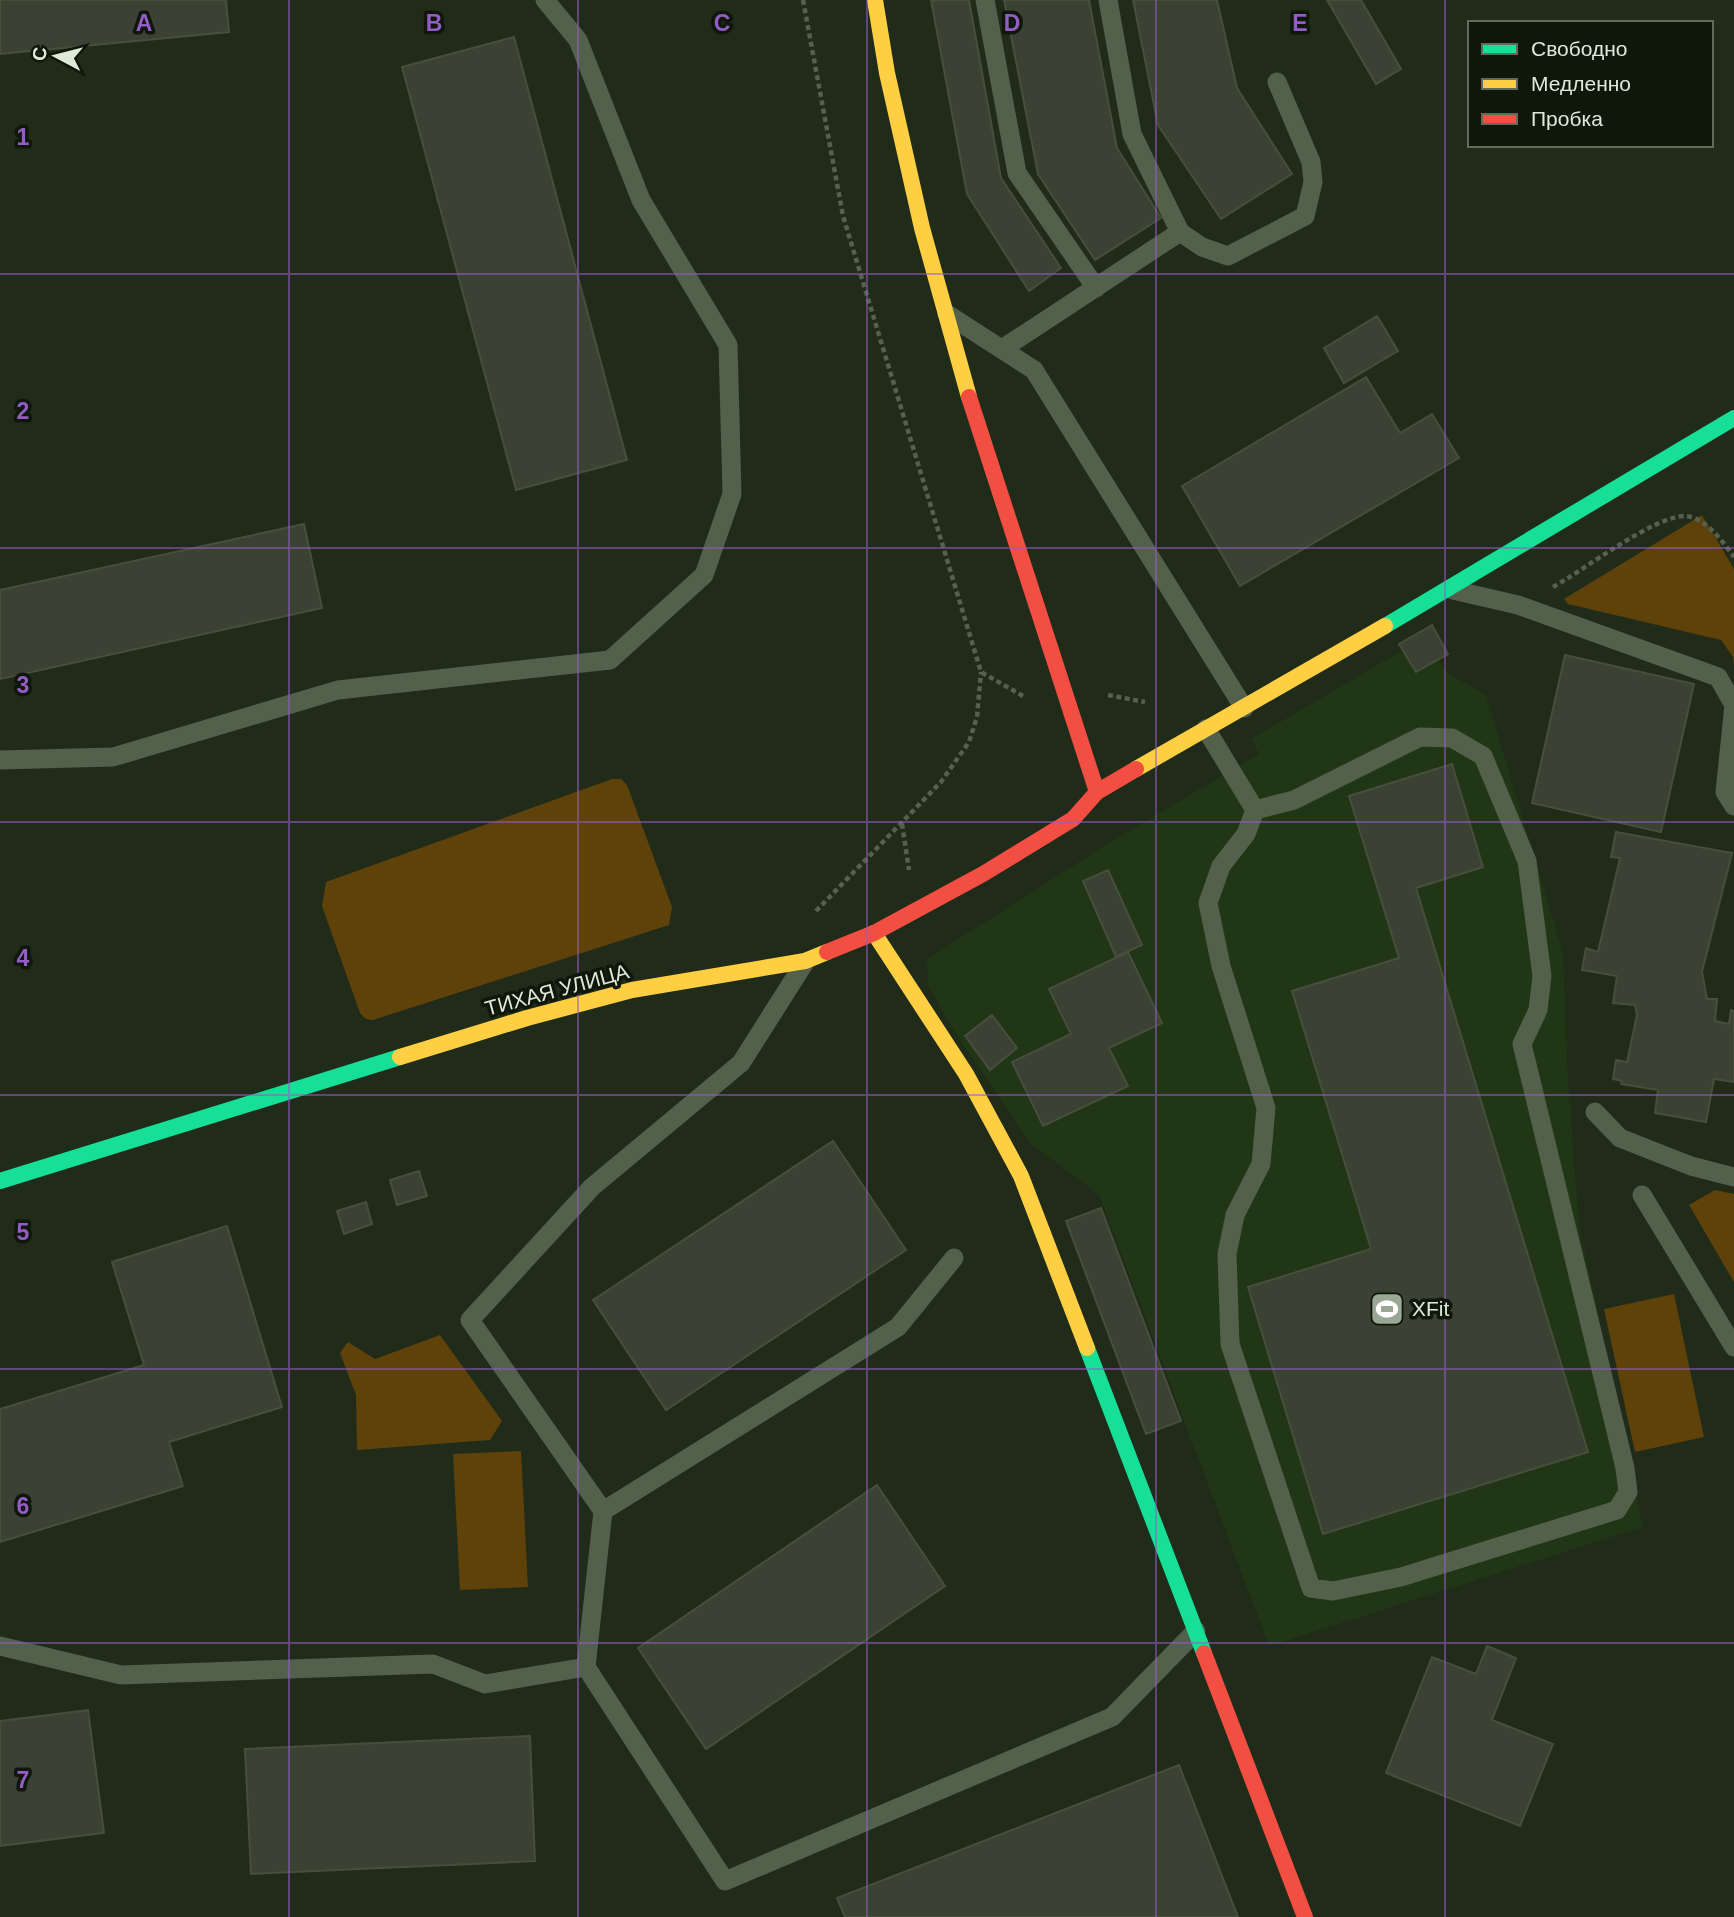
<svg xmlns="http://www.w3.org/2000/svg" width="1734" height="1917" viewBox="0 0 1734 1917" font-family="Arial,sans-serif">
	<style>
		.built { fill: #213614 }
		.green { fill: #5f420a }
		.building { fill: #3b4233; stroke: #484e3e; stroke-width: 2 }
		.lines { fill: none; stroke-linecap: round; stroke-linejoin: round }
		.path { stroke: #566050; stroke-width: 4.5; stroke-dasharray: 5 3.5; stroke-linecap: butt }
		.lane { stroke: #53614c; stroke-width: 19 }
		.fast { stroke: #16e098; stroke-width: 16 }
		.slow { stroke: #ffcf43; stroke-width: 16 }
		.jam { stroke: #f24e42; stroke-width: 16 }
		.grid { fill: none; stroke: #945cc5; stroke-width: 2; stroke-opacity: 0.55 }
		.labels { text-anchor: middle; stroke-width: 7; stroke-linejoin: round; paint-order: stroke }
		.street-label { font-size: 21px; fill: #ddead7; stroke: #0e170a }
		.poi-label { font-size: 21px; fill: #ddead7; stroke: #0e170a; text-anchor: start }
		.grid-label { font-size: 23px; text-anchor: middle; font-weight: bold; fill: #945cc5; stroke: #0e170a; stroke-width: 7; stroke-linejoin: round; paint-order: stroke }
	</style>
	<rect width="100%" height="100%" fill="#202b1a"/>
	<!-- built -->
	<path class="built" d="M1403 650 1416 672 1439 659 1446 672 1486 695 1563 953 1568 1079 1579 1225 1643 1527 1269 1646 1099 1195 1030 1143 952 1028 928 985 927 959 1104 846 1259 754 1251 739Z"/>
	<!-- green -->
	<g class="green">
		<path d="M1702 515 1734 569V666L1733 657 1721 640 1568 604 1564 599Z"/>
		<path d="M612 779H621L627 785 672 907 669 925 373 1020 366 1019 360 1013 322 906 326 882Z"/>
		<path d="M1715 1190 1734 1194V1282L1689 1205Z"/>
		<path d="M1674 1294 1704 1437 1635 1452 1604 1309Z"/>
		<path d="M440 1335 502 1421 490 1440 357 1450 356 1395 340 1353 348 1342 375 1359Z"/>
		<path d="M521 1451 528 1587 460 1590 453 1454Z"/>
	</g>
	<!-- building -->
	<g class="building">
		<path d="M0 0H226L229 32 0 54Z"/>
		<path d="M931 0H969L1001 178 1061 268 1029 291 967 194Z"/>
		<path d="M1004 0H1089L1117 148 1161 218 1095 260 1038 174Z"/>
		<path d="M1133 0H1217L1237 88 1292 174 1221 219 1158 125Z"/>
		<path d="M1327 0H1361L1401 69 1376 84Z"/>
		<path d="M514 37 627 460 516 490 402 67Z"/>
		<path d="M1377 316 1398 351 1344 383 1324 348Z"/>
		<path d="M1366 377 1400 433 1432 414 1459 458 1240 586 1182 486Z"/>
		<path d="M304 524 322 608 0 679V590Z"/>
		<path d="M1432 625 1448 654 1416 672 1399 644Z"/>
		<path d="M1565 655 1694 684 1661 832 1532 803Z"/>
		<path d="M1452 764 1483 867 1416 888 1588 1452 1323 1534 1248 1287 1371 1249 1292 991 1399 958 1349 796Z"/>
		<path d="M1616 832 1732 853 1702 972 1707 999H1717L1715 1021 1729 1024 1731 1010 1734 1011V1082L1714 1079 1706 1122 1655 1113 1658 1090 1621 1084 1622 1081 1613 1079 1616 1060 1627 1062 1637 1015 1635 1005 1613 1003 1617 976 1582 970 1586 948 1598 952 1620 858 1611 857Z"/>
		<path d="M1108 870 1142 945 1116 957 1083 881Z"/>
		<path d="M1128 952 1162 1023 1109 1048 1128 1086 1043 1126 1012 1062 1071 1034 1049 989Z"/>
		<path d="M992 1015 1017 1048 990 1070 965 1036Z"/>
		<path d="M833 1141 906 1250 666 1410 593 1300Z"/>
		<path d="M419 1171 427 1196 397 1205 390 1180Z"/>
		<path d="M366 1202 372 1224 344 1234 337 1211Z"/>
		<path d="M1101 1208 1181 1421 1146 1434 1066 1221Z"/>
		<path d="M227 1226 282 1407 169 1442 183 1486 0 1542V1409L144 1365 112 1262Z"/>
		<path d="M877 1485 945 1586 706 1749 638 1648Z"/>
		<path d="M1487 1646 1516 1658 1492 1720 1553 1744 1520 1826 1386 1773 1432 1657 1476 1674Z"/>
		<path d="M88 1710 104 1833 0 1846V1721Z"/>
		<path d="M530 1736 535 1861 251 1874 245 1749Z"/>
		<path d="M1179 1765 1238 1917H845L837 1898Z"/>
	</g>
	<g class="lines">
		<!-- path -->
		<g class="path">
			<path d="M803 0 843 216 981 672 1023 696"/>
			<path d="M1553 587C1584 570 1655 515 1686 516 1706 518 1723 542 1734 557"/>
			<path d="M1108 695 1145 702"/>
			<path d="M902 824 909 870"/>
			<path d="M816 911 941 782 969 742 977 717 981 672"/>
		</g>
		<!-- lane -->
		<g class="lane">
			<path d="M985 0 1017 173 1096 288"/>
			<path d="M1108 0 1132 134 1180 232"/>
			<path d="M947 314 1034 370 1244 708"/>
			<path d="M1002 349 1180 232 1202 247 1228 256 1305 216 1313 182 1311 162 1277 82"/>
			<path d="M1453 590 1518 605 1718 677 1734 705 1725 792 1734 806"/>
			<path d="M1206 729 1255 810 1246 834 1221 866 1208 903 1221 966 1266 1108 1261 1164 1235 1215 1227 1254 1230 1344 1311 1588 1333 1591 1401 1577 1617 1510 1628 1492 1625 1468 1522 1044 1538 1010 1542 976 1527 861 1483 756 1452 738 1420 737 1294 800 1255 810"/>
			<path d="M0 760 113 757 338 690 610 660 704 575 732 494 728 345 641 200 578 40 545 0"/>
			<path d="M805 962 741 1063 592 1187 470 1320 603 1511 586 1667 725 1881 1112 1717 1196 1631"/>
			<path d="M1595 1112 1620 1138 1691 1166 1734 1177"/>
			<path d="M1642 1195 1734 1347"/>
			<path d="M603 1511 898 1327 954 1258"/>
			<path d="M0 1646 121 1675 433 1664 485 1684 586 1667"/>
		</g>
		<!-- fast -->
		<g class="fast">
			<path d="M1385 626 1734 418"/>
			<path d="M0 1181 400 1057"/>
			<path d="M1087 1348 1204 1653"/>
		</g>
		<!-- slow -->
		<g class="slow">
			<path d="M875 0 887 73 922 228 969 397"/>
			<path d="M1136 769 1385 626"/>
			<path d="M874 933 966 1074 1021 1176 1087 1348"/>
			<path d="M400 1057 527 1018 632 990 805 961 827 952"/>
		</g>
		<!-- jam -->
		<g class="jam">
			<path d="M969 397 1097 792"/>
			<path d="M827 952 874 933 983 874 1073 819 1097 792 1136 769"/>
			<path d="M1204 1653 1305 1917"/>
		</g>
	</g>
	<!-- grid -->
	<path class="grid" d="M289 0V1917M578 0V1917M867 0V1917M1156 0V1917M1445 0V1917M0 274H1734M0 548H1734M0 822H1734M0 1095H1734M0 1369H1734M0 1643H1734"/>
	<!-- icons -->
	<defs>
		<symbol id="stadium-square" viewBox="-11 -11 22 22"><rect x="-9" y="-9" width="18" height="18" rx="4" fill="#9ba795" stroke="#0e170a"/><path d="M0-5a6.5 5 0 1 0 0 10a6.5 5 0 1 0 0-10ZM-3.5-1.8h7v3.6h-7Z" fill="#fff"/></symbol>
	</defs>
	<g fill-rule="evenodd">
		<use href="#stadium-square" x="1368" y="1290" width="38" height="38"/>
	</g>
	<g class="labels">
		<!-- street labels -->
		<g class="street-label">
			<text transform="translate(557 990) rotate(-15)" y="7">ТИХАЯ УЛИЦА</text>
		</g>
		<!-- poi labels -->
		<g class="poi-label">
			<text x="1412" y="1316">XFit</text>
		</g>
	</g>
	<g class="grid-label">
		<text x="144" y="31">A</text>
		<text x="434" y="31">B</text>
		<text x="722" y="31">C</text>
		<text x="1012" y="31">D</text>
		<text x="1300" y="31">E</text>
		<text x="23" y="145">1</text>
		<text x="23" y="419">2</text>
		<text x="23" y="693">3</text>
		<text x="23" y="966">4</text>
		<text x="23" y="1240">5</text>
		<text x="23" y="1514">6</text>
		<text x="23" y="1788">7</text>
	</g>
	<!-- legend -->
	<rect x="1468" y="21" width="245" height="126" fill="#0e170a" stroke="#616b5c" stroke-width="2"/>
	<rect x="1482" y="44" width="35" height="10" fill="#16e098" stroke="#616b5c" stroke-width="2"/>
	<text x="1531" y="56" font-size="21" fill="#ddead7">Свободно</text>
	<rect x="1482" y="79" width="35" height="10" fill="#ffcf43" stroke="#616b5c" stroke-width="2"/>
	<text x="1531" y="91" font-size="21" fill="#ddead7">Медленно</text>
	<rect x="1482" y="114" width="35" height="10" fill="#f24e42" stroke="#616b5c" stroke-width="2"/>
	<text x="1531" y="126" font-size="21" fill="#ddead7">Пробка</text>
	<!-- north arrow -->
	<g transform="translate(56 56) rotate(277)" stroke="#0e170a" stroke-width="5" paint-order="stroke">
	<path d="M0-5L12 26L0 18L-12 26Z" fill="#ddead7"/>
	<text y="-10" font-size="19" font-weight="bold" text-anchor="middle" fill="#ddead7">С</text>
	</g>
</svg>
